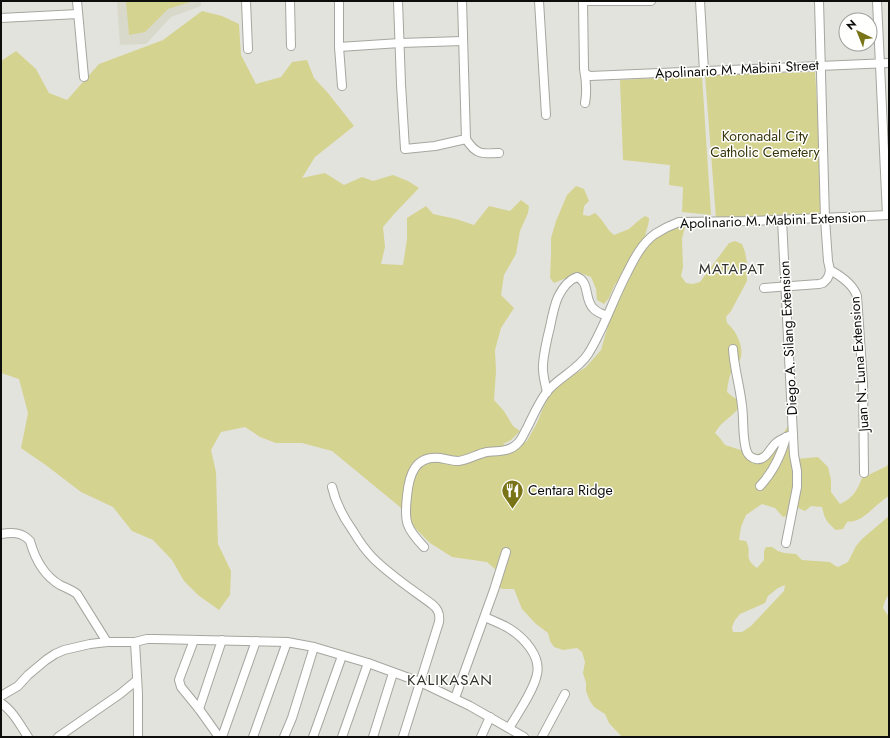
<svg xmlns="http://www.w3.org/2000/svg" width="890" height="738" viewBox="0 0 890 738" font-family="Jost,sans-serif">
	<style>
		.built { fill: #d9d9cb }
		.green { fill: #d5d390; fill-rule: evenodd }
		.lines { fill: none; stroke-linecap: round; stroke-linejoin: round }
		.minor-casing { stroke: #a6a6a0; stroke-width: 10 }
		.minor { stroke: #fff; stroke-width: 8 }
		.labels { text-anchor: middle; stroke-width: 3; stroke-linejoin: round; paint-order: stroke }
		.street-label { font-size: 14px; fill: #0d0d0b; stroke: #fffffe }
		.park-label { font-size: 14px; fill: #373509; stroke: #fffffe }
		.poi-label { font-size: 14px; fill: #0d0d0b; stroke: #fffffe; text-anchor: start }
		.neighbourhood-label { font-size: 15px; letter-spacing: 1px; fill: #31312c; stroke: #fffffe }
	</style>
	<rect width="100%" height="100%" fill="#e3e3dd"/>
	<!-- built -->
	<path class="built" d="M117 1H201V6L171 17 146 44 120 45Z"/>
	<!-- green -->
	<g class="green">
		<path d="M126 1H189L190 2 168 9 145 32 129 35Z"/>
		<path d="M202 11 222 16 239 24 241 55 256 84 281 77 292 62 307 60 314 78 328 93 354 126 315 157 302 178 325 173 344 185 362 177 373 181 393 175 408 181 419 188 395 213 383 227 385 247 381 264 403 265 407 239V218L426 206 433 214 456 219 474 225 489 206 510 211 521 200 529 206 528 213 520 231 516 254 504 275 501 295 514 308 501 328 495 350 496 371 494 400 504 411 513 426 520 431 511 440 503 444 515 449 527 441 537 423 543 408 551 392 561 383 586 367 601 350 612 312 626 285 623 278 615 284 609 298 604 304 597 300 596 289 591 277 580 273 566 278 554 283 550 278 551 254V238L556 221 567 195 576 186 584 189 589 201 584 206 583 215 589 216 595 213C603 219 606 229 614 235L629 229 638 221 645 216 649 218C649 225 646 230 645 237L651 241 671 228 681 224 685 227 682 239 683 267 681 276 686 283 693 284 700 282 729 243 735 241 742 244 745 252 747 263V281L731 311 726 317 727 323C736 330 745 348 740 360 739 362 736 365 734 367 729 375 728 383 727 392L733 397 739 400 740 406C733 417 722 420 715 433L720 438 725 445 747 452 757 454 774 448 793 418 797 459 818 457 828 467 831 480V492L840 504C853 498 857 491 862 478L887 466 889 462V496C878 502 865 519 854 521 852 522 849 521 847 522L843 529 836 530C826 521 825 520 822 507L811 506 805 511 798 508 791 515 783 517 775 508 762 504 746 515 741 527 739 540 746 541C753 554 742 557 757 568L764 560V551L766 547H772L778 551 784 553 796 554 802 560 830 562 834 565 838 567 848 562 856 546 862 539 889 516V594L885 601 883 608 889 617V737H622L609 723 605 714 594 707 590 701 586 691V683L583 673 585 662 582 652 577 648 563 650 554 647 550 641 548 633 536 624 522 609 514 589H503L492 585V578L496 570 487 562 452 557 430 543 411 524 400 507 332 451 302 443H276L260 437 245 427 221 432 211 450 216 472 218 544 231 571 230 595 219 610 198 595 184 581 172 560 153 540 132 531 113 507 81 492 47 466 21 448 28 413 19 379 1 373V61L16 51 36 69 49 93 67 100 99 64 163 40ZM785 585 784 591 751 626 742 632H733L732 627 735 620 740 614 765 603 768 596 778 588Z"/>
		<path d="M815 72 824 216 716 219 705 75Z"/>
		<path d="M702 76 711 215 682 212 683 187 669 185 670 165 623 160 620 80Z"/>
	</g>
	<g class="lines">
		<defs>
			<g id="minor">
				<path d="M77 1 84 77"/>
				<path d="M246 1 248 49"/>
				<path d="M290 1 291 46"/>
				<path d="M339 1V47L342 86"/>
				<path d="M398 1 401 84 405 149 435 146 466 139"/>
				<path d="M462 1 466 139C476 155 482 154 499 153"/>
				<path d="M539 1 546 115"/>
				<path d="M583 1 584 69C586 79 587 92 585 103"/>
				<path d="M583 1H651"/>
				<path d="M700 1 704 71"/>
				<path d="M877 1 887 215"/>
				<path d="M1 18 78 14"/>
				<path d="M339 47 400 43 463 41"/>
				<path d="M586 74 590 76 889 63"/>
				<path d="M782 220 794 455 797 471V487L786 543"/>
				<path d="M830 270C841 276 853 284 857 296L863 383 864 473"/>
				<path d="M764 288 819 284 823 283 827 279 829 275 830 270 828 261 825 219 819 1"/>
				<path d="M733 349C734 368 740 386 742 406 744 418 742 441 747 452 748 455 752 458 756 459 766 461 770 448 776 443 781 439 787 437 793 434"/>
				<path d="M547 392C545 383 542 373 543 364 544 352 547 339 550 327 552 317 554 306 558 297 562 289 568 280 577 277 590 282 584 299 593 308 596 312 602 314 607 316"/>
				<path d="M760 486C773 472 781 456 786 437"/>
				<path d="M332 487C336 504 343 517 353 531 359 541 365 550 373 558 391 576 413 590 433 605 439 610 440 615 439 622L403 737"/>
				<path d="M1 534C12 532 22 532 30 541 35 559 43 575 60 585 66 588 72 590 77 594L107 642"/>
				<path d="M424 547C406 528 404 522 407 496 409 475 415 455 440 458 446 459 452 461 458 461 468 460 477 454 487 452 498 451 510 452 518 443 522 439 524 433 527 428 533 416 538 404 546 393 557 378 577 371 588 354 604 329 613 299 627 273 634 259 642 243 655 234 663 229 671 225 679 222L752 221 889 215"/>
				<path d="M485 617C493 621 502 624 510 629 524 638 541 656 537 674 534 690 518 713 509 728"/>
				<path d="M194 640 180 677 179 680 181 687 199 709 219 737"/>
				<path d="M135 642 138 694V737"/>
				<path d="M1 696 18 686 28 675 46 660 55 654 64 650 90 644 107 642H135L147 639H155L287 642 314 647 368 663 420 682 470 706 524 737"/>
				<path d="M455 698 494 590 506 552"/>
				<path d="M1 703C13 711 20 725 28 737"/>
				<path d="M199 709 222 640"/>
				<path d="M58 737 120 694 137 680"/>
				<path d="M222 737 256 641"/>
				<path d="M253 737 287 642"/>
				<path d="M284 737 292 718 314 647"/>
				<path d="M313 737 342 656"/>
				<path d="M342 737 368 663"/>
				<path d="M373 737 393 673"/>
				<path d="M481 737 490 717"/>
				<path d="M542 737 565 694"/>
			</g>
		</defs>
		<!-- minor casing -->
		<use href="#minor" class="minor-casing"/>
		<!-- minor -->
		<use href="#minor" class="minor"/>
	</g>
	<!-- icons -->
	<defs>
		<symbol id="restaurant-pin" viewBox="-11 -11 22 30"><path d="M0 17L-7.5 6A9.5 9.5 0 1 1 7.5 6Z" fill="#797417" stroke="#fffffe"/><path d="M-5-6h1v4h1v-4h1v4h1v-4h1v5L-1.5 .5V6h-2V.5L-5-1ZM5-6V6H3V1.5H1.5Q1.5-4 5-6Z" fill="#fff"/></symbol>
	</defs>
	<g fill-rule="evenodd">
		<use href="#restaurant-pin" x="500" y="478" width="25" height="34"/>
	</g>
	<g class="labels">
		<!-- street labels -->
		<g class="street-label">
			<text transform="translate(737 69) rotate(-3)" y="5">Apolinario M. Mabini Street</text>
			<text transform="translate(773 220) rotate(-2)" y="5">Apolinario M. Mabini Extension</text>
			<text transform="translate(788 338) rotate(-93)" y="5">Diego A. Silang Extension</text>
			<text transform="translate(859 364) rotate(-94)" y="5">Juan N. Luna Extension</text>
		</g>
		<!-- park labels -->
		<g class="park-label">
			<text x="765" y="141">Koronadal City<tspan x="765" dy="16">Catholic Cemetery</tspan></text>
		</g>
		<!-- poi labels -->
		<g class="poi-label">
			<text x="528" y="495">Centara Ridge</text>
		</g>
		<!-- neighbourhood labels -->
		<g class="neighbourhood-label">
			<text x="732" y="274">MATAPAT</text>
			<text x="450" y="685">KALIKASAN</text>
		</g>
	</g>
	<!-- border -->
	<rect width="890" height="738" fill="none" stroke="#0d0d0b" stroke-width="4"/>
	<!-- north arrow -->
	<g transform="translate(858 32) rotate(317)"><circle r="19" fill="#fffffe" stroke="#9e9e9d"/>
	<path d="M0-3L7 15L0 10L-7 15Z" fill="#797417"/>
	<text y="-6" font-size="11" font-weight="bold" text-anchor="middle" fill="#0d0d0b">N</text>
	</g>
</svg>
